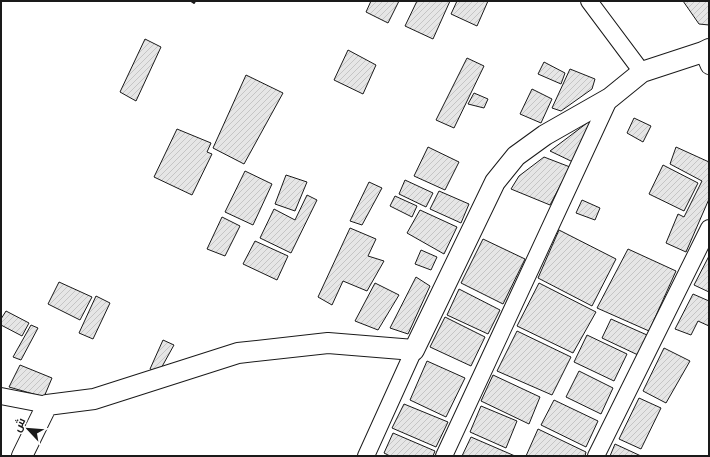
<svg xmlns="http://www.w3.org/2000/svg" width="710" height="457" viewBox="0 0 710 457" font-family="'Titillium Web',Cairo,sans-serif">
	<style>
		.building { fill: url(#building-hatch); stroke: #1a1a1a }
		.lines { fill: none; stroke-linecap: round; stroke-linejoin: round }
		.minor-casing { stroke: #1a1a1a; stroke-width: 18 }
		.tertiary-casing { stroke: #1a1a1a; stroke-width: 22 }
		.minor { stroke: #fff; stroke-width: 16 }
		.tertiary { stroke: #fff; stroke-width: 20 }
		.wall { stroke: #1a1a1a; stroke-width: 2 }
	</style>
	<defs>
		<pattern id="building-hatch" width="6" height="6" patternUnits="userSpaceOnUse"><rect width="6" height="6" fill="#e6e6e6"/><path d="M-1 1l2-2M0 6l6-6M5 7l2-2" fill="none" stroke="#c5c5c5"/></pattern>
	</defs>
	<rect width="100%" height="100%" fill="#fff"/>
	<!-- building -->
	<g class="building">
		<path d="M371 1H399L388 23 366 12Z"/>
		<path d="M417 1H450L433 39 405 26Z"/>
		<path d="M457 1H488L477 26 451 14Z"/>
		<path d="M683 1H709V25L699 24Z"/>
		<path d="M145 39 161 47 136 101 120 92Z"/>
		<path d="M348 50 376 65 363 94 334 80Z"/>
		<path d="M467 58 484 66 454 128 436 120Z"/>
		<path d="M544 62 565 73 561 84 538 74Z"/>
		<path d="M570 69 595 79 592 89 561 111 552 108Z"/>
		<path d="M246 75 283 93 244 164 213 148Z"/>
		<path d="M532 89 552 99 541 123 520 114Z"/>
		<path d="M474 93 488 99 484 108 468 104Z"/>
		<path d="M634 118 651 126 643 142 627 133Z"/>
		<path d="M591 120 573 162 550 151Z"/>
		<path d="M177 129 211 143 207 152 212 154 192 195 154 177Z"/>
		<path d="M428 147 459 162 445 190 414 176Z"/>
		<path d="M676 147 709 162V199L686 252 666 243 678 214 684 217 702 181 670 164Z"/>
		<path d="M544 157 570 167 550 205 511 189 519 176Z"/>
		<path d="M663 165 698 183 684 211 649 194Z"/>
		<path d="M245 171 272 184 253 225 225 212Z"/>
		<path d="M286 175 307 182 295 211 275 204Z"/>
		<path d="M405 180 433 193 426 207 399 194Z"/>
		<path d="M369 182 382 188 362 225 350 221Z"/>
		<path d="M439 191 469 204 461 223 430 209Z"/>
		<path d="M307 195 317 200 291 253 260 238 274 209 295 220Z"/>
		<path d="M395 196 417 206 412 217 390 206Z"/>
		<path d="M582 200 600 208 595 220 576 213Z"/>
		<path d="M420 210 457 227 444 254 407 233Z"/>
		<path d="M222 217 240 226 225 256 207 249Z"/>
		<path d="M350 228 376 239 368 256 384 261 367 291 343 281 332 305 318 297Z"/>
		<path d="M559 230 616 259 592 306 538 278Z"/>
		<path d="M483 239 525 259 503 304 461 283Z"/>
		<path d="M255 241 288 256 277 280 243 264Z"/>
		<path d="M628 249 676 271 649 331 597 308Z"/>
		<path d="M421 250 437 257 431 270 415 264Z"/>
		<path d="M709 256V292L694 285Z"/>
		<path d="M416 277 430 286 408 334 390 328Z"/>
		<path d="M59 282 92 297 80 320 48 304Z"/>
		<path d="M375 283 399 295 378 330 355 321Z"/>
		<path d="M539 283 596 312 573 353 517 326Z"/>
		<path d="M459 289 500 310 488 334 447 315Z"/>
		<path d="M693 294 709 301V326L698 321 691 335 675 329Z"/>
		<path d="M96 296 110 303 93 339 79 333Z"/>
		<path d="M6 311 29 323 22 336 1 325V319Z"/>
		<path d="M445 317 485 337 471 366 430 347Z"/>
		<path d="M611 319 647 335 638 355 602 338Z"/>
		<path d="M31 325 38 328 21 360 13 357Z"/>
		<path d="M517 331 571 357 552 395 497 371Z"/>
		<path d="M587 335 627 354 614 381 574 362Z"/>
		<path d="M163 340 174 345 159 372 150 369Z"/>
		<path d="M664 348 690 361 666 403 643 391Z"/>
		<path d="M427 361 465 378 446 417 410 400Z"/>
		<path d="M20 365 52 378 44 397 9 387Z"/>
		<path d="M579 371 613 388 601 414 566 397Z"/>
		<path d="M493 375 540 397 529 424 481 401Z"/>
		<path d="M639 398 661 408 641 449 619 439Z"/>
		<path d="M554 400 598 421 586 447 541 425Z"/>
		<path d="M404 404 448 422 436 447 392 428Z"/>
		<path d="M481 406 517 421 506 448 470 432Z"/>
		<path d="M538 429 586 452 585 456H526Z"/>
		<path d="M393 433 435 451 433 456H390L384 453Z"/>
		<path d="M471 437 515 456H462Z"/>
		<path d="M615 444 641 456H610Z"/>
	</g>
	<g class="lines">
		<defs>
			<g id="minor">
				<path d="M589 1 642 72"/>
				<path d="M703 52 709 66"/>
				<path d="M1 396 47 405"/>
				<path d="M366 456 414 350"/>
				<path d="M444 456 610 98"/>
				<path d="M596 456 709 228"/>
			</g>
			<path id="tertiary" d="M22 456 47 405 94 399 238 353 328 343 414 350 495 182 516 156 545 135 610 98 642 72 703 52 709 49"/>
		</defs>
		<!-- minor casing -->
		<use href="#minor" class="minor-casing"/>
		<!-- tertiary casing -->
		<use href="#tertiary" class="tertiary-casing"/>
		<!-- minor -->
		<use href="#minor" class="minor"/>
		<!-- tertiary -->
		<use href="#tertiary" class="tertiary"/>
		<!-- wall -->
		<path class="wall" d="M191 1 194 3 195 1"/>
	</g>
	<!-- border -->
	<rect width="710" height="457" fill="none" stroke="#1a1a1a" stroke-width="4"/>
	<!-- north arrow -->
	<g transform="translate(28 429) rotate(296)" stroke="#ffffff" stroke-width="3" paint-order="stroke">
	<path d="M0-3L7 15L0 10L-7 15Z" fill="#1a1a1a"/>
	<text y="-6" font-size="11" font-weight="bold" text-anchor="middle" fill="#1a1a1a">ش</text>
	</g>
</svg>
